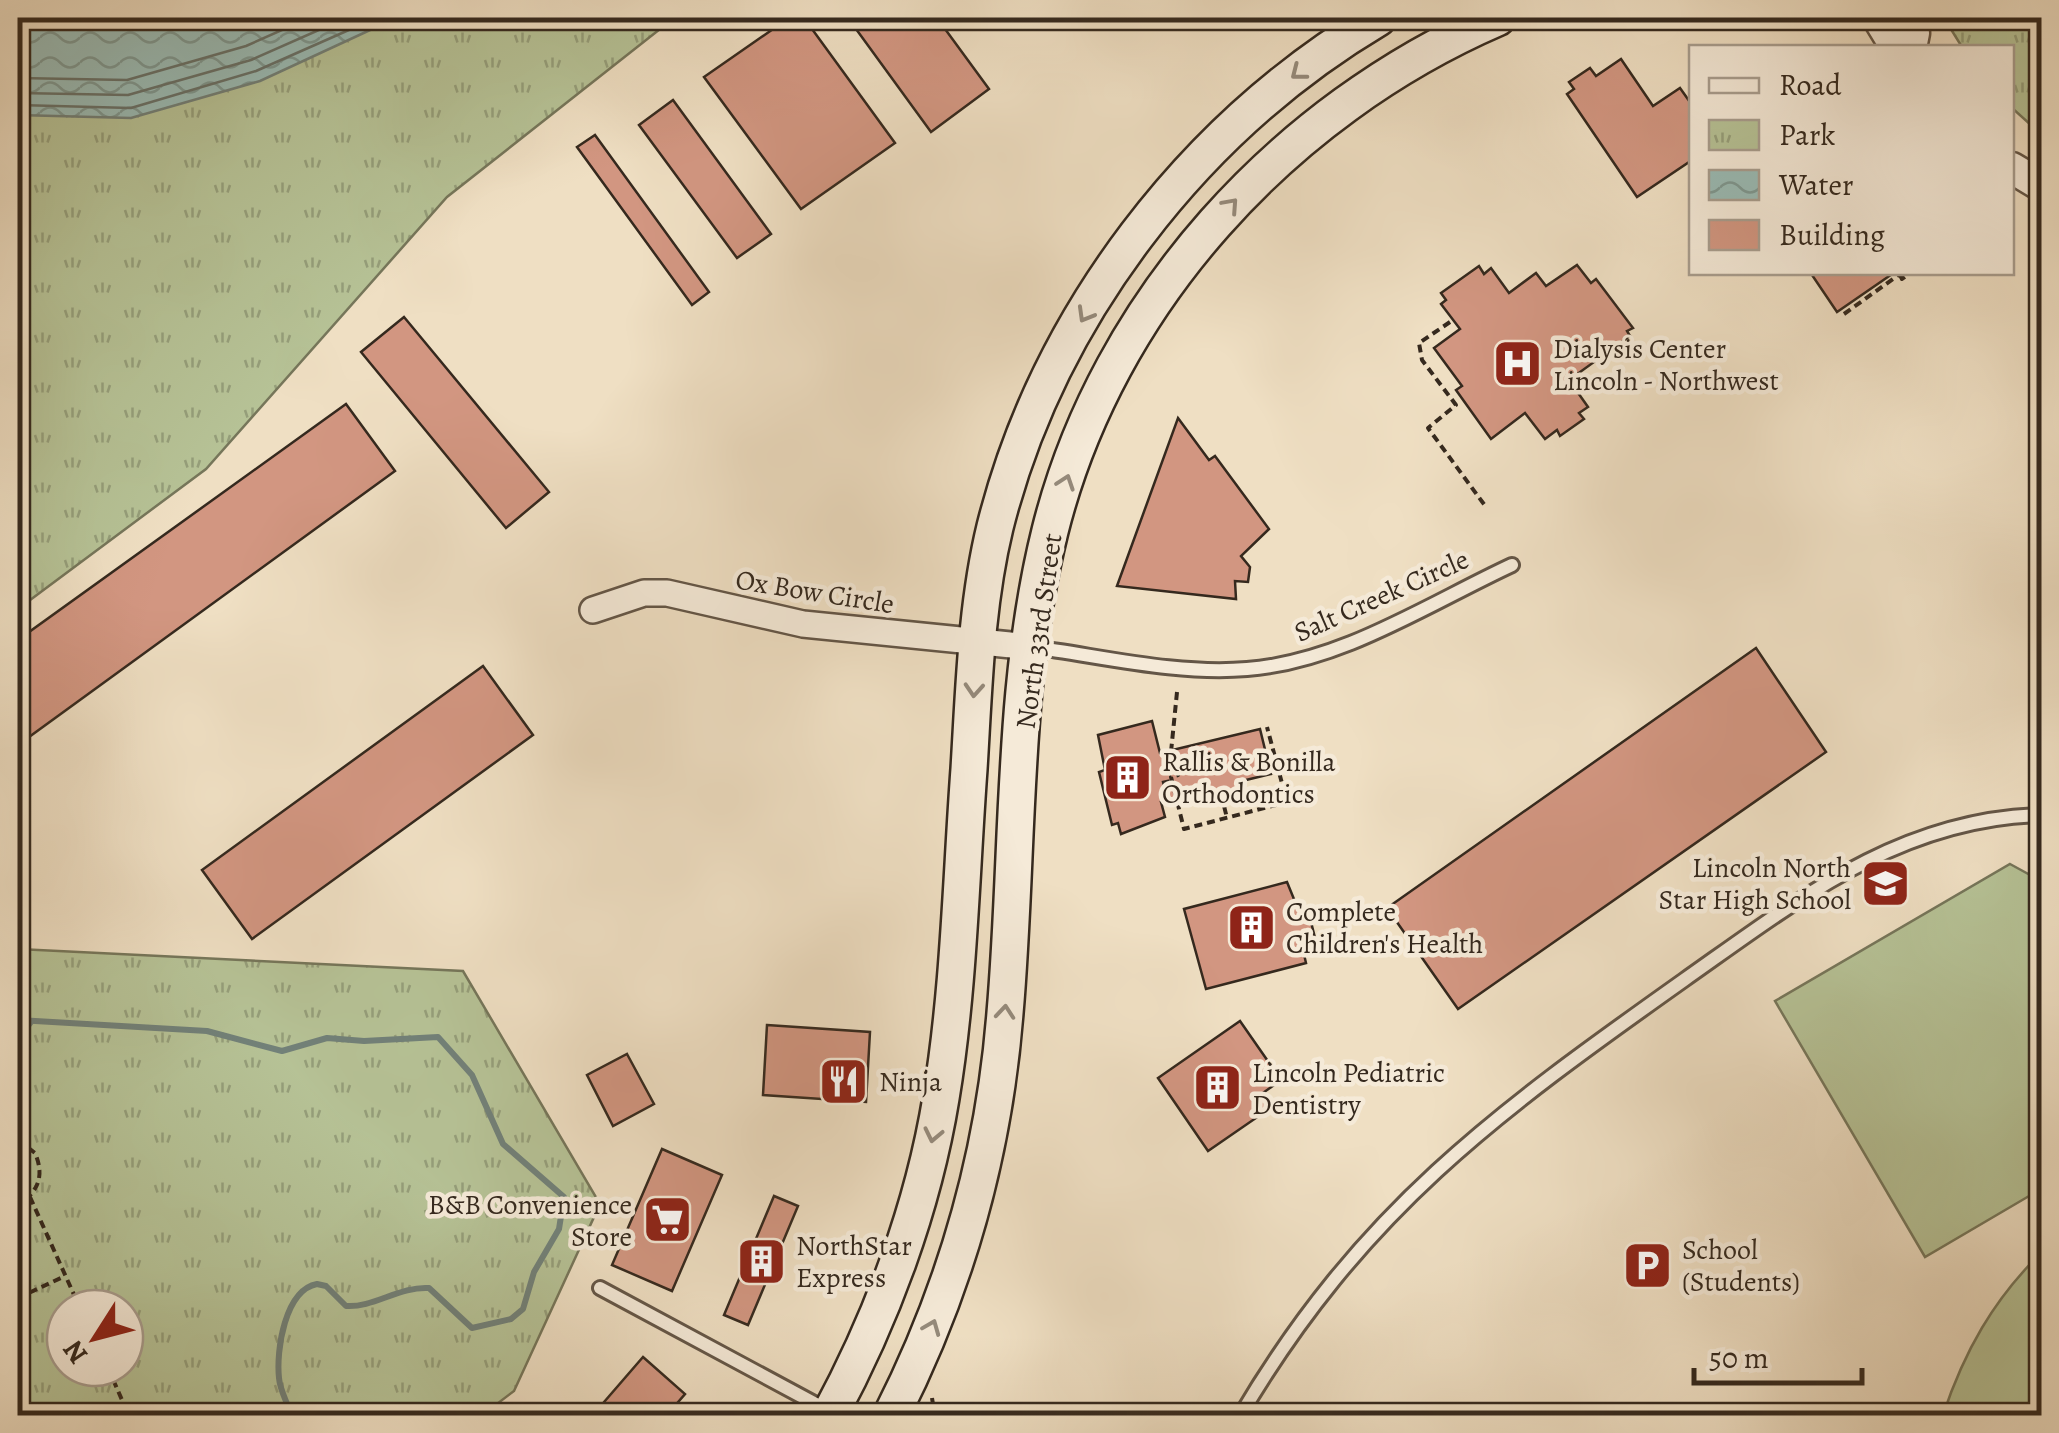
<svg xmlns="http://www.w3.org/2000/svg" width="2059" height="1433" viewBox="0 0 2059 1433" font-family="Alegreya,serif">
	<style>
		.grass { fill: #b6c296; stroke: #76765a; stroke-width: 2.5 }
		.park { fill: url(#park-tufts); stroke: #76765a; stroke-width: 2.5; fill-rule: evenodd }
		.water { fill: url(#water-waves); stroke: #728179; stroke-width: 2.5 }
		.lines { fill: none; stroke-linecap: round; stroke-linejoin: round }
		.shore { stroke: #68726a; stroke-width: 2.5 }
		.stream { stroke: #728179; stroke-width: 6 }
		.building { fill: #d29681; stroke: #35291e; stroke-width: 2.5 }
		.service-casing { stroke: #645647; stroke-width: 18 }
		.minor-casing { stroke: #645647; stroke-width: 30 }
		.tertiary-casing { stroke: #645647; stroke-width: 35 }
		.secondary-casing { stroke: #35291e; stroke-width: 40 }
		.path { stroke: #35291e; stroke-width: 4; stroke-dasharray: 8 5; stroke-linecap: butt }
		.service { stroke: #f5ead8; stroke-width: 12 }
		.minor { stroke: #f5ead8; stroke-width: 25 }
		.tertiary { stroke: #f5ead8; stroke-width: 30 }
		.secondary { stroke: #f5ead8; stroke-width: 35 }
		.oneway { stroke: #958a7b }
		.labels { text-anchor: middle; stroke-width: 9; stroke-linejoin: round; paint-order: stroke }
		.poi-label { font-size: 28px; fill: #35291e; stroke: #f5ead8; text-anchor: start }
		.street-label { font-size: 28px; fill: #35291e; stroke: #f5ead8 }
	</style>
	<defs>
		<pattern id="park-tufts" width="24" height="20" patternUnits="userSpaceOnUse" patternTransform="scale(2.5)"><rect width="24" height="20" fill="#b6c296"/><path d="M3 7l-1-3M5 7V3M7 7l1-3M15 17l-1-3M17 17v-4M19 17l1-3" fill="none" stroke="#959e7a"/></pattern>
		<pattern id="water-waves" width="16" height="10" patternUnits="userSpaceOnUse" patternTransform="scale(2.5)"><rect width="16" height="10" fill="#9abcb6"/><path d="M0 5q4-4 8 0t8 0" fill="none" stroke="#7e9993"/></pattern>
	</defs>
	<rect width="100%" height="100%" fill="#efdfc3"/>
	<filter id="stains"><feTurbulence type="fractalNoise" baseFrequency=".002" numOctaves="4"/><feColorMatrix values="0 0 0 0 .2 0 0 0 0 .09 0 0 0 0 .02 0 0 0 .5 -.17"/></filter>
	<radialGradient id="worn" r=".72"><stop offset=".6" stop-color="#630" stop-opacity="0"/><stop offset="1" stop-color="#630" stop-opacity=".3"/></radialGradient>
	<!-- grass -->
	<g class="grass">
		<path d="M2010 864 2041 881V1189L1925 1257 1775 1001Z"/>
		<path d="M2041 1253V1415H1943C1964 1352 1993 1300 2041 1253Z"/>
	</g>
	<!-- park -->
	<g class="park">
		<path d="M213 18H674L447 197 206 469 18 609V31Z"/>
		<path d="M1944 18H2041V134L2012 108V48L1962 47Z"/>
		<path d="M18 949 463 971 600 1204 514 1391 481 1416 28 1415 18 1401ZM65 1308H125V1368H65Z"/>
	</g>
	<!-- water -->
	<path class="water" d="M18 18H396L260 81 131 118 18 115Z"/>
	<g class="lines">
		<!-- shore -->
		<g class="shore">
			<path d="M18 78 127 80 246 46 309 18"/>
			<path d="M18 93 128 95 251 60 346 18"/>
			<path d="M18 105 131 108 256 71 376 18"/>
		</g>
		<!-- stream -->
		<g class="stream">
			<path d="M18 1020 207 1031 282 1051 327 1038 364 1041 438 1037 472 1075 503 1144 564 1197 559 1229 534 1272 523 1309 511 1319 472 1328 429 1288C400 1286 373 1308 346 1306L326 1286 317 1284C285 1290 276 1350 279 1378 280 1391 288 1403 291 1416"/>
			<path d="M18 1039 31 1022"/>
		</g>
	</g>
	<!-- building -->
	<g class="building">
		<path d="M789 18H804L895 143 801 209 704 77Z"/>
		<path d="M848 18H937L989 89 931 132Z"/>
		<path d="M1621 59 1653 106 1680 88 1692 105V160L1637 197 1567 94 1574 89 1569 82 1590 68 1596 76Z"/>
		<path d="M673 100 771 234 737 258 639 125Z"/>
		<path d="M595 135 709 292 692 305 577 147Z"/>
		<path d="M1577 265 1591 283 1596 279 1633 328 1627 331 1630 336 1569 380 1588 407 1579 413 1584 419 1560 436 1557 430 1545 439 1525 413 1491 439 1456 390 1462 386 1434 348 1460 329 1441 304 1446 300 1441 293 1479 266 1484 274 1491 268 1509 293 1536 273 1546 286Z"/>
		<path d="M1810 272H1895L1837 312Z"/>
		<path d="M404 317 549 492 506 528 361 352Z"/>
		<path d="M346 404 395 471 18 745V640Z"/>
		<path d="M1178 418 1209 460 1215 456 1269 529 1241 556 1250 567 1248 582 1235 581 1236 599 1117 586Z"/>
		<path d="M1756 648 1826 752 1458 1009 1387 908Z"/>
		<path d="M483 666 533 735 252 939 202 870Z"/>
		<path d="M1152 721 1160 753 1260 729 1271 774 1242 781 1244 788 1214 795 1213 789 1161 802 1165 817 1121 834 1118 823 1112 825 1099 772 1105 770 1098 735Z"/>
		<path d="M1287 882 1298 909 1307 906 1317 946 1303 950 1306 963 1206 989 1184 909Z"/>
		<path d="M1240 1021 1281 1080 1260 1095 1269 1109 1208 1151 1158 1078Z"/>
		<path d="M767 1025 870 1032 866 1102 763 1095Z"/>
		<path d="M627 1054 654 1104 613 1126 587 1075Z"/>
		<path d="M662 1149 722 1175 672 1291 612 1265Z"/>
		<path d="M774 1196 798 1206 748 1325 724 1315Z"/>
		<path d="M643 1357 685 1394 666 1416H592Z"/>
	</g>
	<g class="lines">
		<defs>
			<g id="service">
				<path d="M1032 647C1101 656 1177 675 1247 669 1341 662 1428 604 1512 565"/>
				<path d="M600 1288 827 1410"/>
				<path d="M1240 1416C1361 1211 1495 1114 1684 980 1795 902 1899 818 2042 815"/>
			</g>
			<path id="minor" d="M593 610 644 593H667L803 624 1031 647"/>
			<g id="tertiary">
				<path d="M1878 18 1892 41 1906 48"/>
				<path d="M1910 18 1914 33 1911 48"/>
				<path d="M2012 168 2042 186"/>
			</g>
			<g id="secondary">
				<path d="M829 1416C882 1318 923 1208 941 1098 959 990 961 878 969 769 974 688 976 605 995 527 1048 316 1193 128 1378 18"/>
				<path d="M891 1416C955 1290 994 1154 1005 1013 1019 854 1011 687 1050 531 1107 302 1284 110 1497 18"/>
			</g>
		</defs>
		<!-- service casing -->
		<use href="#service" class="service-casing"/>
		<!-- minor casing -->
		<use href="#minor" class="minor-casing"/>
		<!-- tertiary casing -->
		<use href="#tertiary" class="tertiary-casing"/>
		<!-- secondary casing -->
		<use href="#secondary" class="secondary-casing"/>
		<!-- path -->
		<g class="path">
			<path d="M1900 275 1902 279 1911 272"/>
			<path d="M1844 314 1900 274"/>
			<path d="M1450 322 1419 343 1422 360 1456 405 1428 428 1486 507"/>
			<path d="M1177 692 1171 752 1178 775 1171 777 1184 829 1287 802 1267 727"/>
			<path d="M1162 783 1171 781"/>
			<path d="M1221 794 1227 818"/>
			<path d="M18 1140 35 1153C45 1177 38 1191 18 1206"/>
			<path d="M30 1197 80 1308"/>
			<path d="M18 1283 24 1293"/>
			<path d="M18 1298 65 1276"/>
			<path d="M108 1368 129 1416"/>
			<path d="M932 1398 935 1416"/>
		</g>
		<!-- service -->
		<use href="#service" class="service"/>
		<!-- minor -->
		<use href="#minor" class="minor"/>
		<!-- tertiary -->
		<use href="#tertiary" class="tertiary"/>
		<!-- secondary -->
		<use href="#secondary" class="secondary"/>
	</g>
	<!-- one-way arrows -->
	<defs><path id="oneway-chevron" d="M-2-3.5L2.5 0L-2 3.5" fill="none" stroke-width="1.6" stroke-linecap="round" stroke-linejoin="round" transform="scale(2.5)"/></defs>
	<g class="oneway">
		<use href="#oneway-chevron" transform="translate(1298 73) rotate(142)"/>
		<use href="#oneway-chevron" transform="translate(1231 205) rotate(-48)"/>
		<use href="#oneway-chevron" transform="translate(1085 315) rotate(120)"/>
		<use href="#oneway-chevron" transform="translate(1066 482) rotate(-71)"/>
		<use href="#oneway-chevron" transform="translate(974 690) rotate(94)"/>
		<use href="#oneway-chevron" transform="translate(1005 1012) rotate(-85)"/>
		<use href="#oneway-chevron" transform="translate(933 1135) rotate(102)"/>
		<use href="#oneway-chevron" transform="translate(932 1327) rotate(-68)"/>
	</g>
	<!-- icons -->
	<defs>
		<symbol id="hospital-square" viewBox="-11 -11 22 22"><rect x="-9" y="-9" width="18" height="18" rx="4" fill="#8f2418" stroke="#f5ead8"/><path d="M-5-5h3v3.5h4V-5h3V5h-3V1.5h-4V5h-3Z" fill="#fff"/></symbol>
		<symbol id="building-square" viewBox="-11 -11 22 22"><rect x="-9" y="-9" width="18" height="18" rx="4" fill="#8f2418" stroke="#f5ead8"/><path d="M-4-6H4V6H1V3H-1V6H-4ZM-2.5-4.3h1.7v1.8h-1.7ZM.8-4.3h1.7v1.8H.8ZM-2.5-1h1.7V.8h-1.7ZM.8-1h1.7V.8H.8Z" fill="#fff"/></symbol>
		<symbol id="school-square" viewBox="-11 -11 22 22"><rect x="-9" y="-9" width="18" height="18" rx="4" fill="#8f2418" stroke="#f5ead8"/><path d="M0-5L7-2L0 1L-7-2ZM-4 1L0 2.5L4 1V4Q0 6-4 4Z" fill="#fff"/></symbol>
		<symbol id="restaurant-square" viewBox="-11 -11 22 22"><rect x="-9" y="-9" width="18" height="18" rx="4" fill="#8f2418" stroke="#f5ead8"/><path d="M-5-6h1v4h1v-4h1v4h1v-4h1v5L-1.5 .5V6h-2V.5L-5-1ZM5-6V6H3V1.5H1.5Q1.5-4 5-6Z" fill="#fff"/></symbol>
		<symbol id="supermarket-square" viewBox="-11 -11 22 22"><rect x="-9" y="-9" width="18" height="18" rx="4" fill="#8f2418" stroke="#f5ead8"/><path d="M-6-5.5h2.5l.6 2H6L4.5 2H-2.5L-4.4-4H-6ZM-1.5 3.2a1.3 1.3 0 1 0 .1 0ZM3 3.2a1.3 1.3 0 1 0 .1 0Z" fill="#fff"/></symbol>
		<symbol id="parking-square" viewBox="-11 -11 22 22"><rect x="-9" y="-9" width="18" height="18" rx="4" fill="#8f2418" stroke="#f5ead8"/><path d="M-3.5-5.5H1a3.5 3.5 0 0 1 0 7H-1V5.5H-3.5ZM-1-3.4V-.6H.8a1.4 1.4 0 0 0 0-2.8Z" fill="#fff"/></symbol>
	</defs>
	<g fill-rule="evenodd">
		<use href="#hospital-square" x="1490" y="336" width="55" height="55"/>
		<use href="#building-square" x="1100" y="750" width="55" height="55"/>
		<use href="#school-square" x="1858" y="856" width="55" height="55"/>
		<use href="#building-square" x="1224" y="900" width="55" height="55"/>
		<use href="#restaurant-square" x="816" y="1054" width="55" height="55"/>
		<use href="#building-square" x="1190" y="1060" width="55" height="55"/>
		<use href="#supermarket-square" x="640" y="1192" width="55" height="55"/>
		<use href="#building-square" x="734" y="1234" width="55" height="55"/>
		<use href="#parking-square" x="1620" y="1238" width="55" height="55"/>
	</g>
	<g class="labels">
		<!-- poi labels -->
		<g class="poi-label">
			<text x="1553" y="358">Dialysis Center<tspan x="1553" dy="32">Lincoln - Northwest</tspan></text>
			<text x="1162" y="771">Rallis &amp; Bonilla<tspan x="1162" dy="32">Orthodontics</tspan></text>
			<text x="1851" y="877" text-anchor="end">Lincoln North<tspan x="1851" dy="32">Star High School</tspan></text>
			<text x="1286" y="921">Complete<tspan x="1286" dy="32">Children's Health</tspan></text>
			<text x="1252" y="1082">Lincoln Pediatric<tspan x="1252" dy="32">Dentistry</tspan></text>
			<text x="879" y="1091">Ninja</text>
			<text x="632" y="1214" text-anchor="end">B&amp;B Convenience<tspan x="632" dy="32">Store</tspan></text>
			<text x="796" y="1255">NorthStar<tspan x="796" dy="32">Express</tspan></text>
			<text x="1682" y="1259">School<tspan x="1682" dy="32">(Students)</tspan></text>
		</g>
		<!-- street labels -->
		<g class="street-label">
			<text transform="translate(815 591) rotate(9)" y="10">Ox Bow Circle</text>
			<text transform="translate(1381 595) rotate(-24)" y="10">Salt Creek Circle</text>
			<text transform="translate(1038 631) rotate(-82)" y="10">North 33rd Street</text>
		</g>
	</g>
	<!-- margin -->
	<rect width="2059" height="1433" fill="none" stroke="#efdfc3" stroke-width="60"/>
	<rect x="20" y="20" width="2019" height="1393" fill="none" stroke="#35291e" stroke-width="5"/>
	<rect x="30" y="30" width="1999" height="1373" fill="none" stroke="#35291e" stroke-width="2.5"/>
	<!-- legend -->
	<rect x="1689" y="45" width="325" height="230" fill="#f5ead8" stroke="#a89d8e" stroke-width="2.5"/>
	<rect x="1709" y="78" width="50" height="15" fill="#f5ead8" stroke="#a89d8e" stroke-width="2.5"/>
	<text x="1779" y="95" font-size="30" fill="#35291e">Road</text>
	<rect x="1709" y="120" width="50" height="30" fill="url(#park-tufts)" stroke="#a89d8e" stroke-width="2.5"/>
	<text x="1779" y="145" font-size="30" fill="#35291e">Park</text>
	<rect x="1709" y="170" width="50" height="30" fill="url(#water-waves)" stroke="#a89d8e" stroke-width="2.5"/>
	<text x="1779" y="195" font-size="30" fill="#35291e">Water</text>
	<rect x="1709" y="220" width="50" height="30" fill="#d29681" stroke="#a89d8e" stroke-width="2.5"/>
	<text x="1779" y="245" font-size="30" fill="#35291e">Building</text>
	<!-- north arrow -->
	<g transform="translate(95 1338) rotate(234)"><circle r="48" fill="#f5ead8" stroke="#a89d8e" stroke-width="2.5"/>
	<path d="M0-8L18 38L0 25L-18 38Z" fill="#8f2418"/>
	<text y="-15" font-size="28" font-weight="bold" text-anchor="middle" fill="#35291e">N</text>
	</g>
	<!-- scale -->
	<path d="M1694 1368v15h168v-15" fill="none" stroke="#35291e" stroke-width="5"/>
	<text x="1709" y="1368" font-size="30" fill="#35291e" stroke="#f5ead8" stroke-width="8" paint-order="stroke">50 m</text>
	<rect width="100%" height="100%" filter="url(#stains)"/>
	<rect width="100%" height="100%" fill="url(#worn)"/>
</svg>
